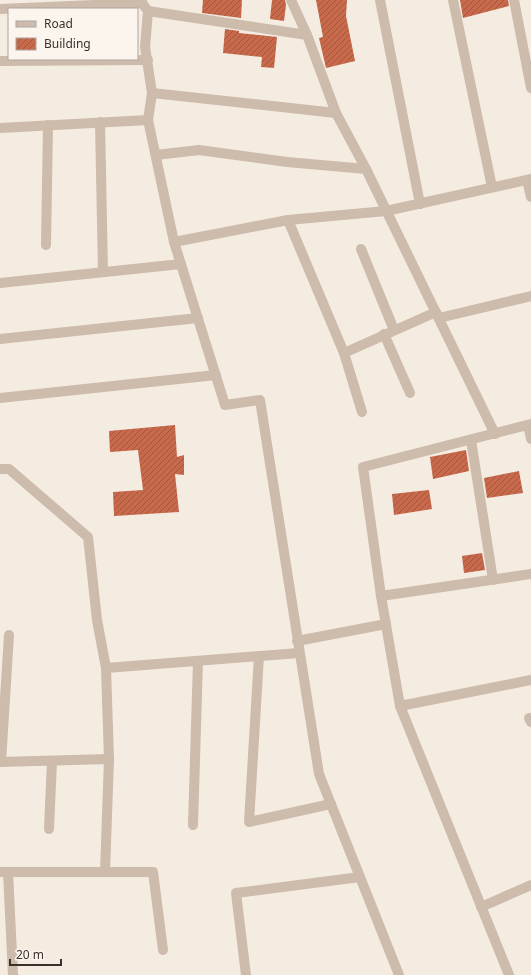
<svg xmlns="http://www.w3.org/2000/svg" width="531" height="975" viewBox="0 0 531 975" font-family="'Noto Sans',sans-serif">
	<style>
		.building { fill: url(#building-hatch) }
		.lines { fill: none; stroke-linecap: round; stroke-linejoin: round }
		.minor { stroke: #cdbbac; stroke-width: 10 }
	</style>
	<defs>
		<pattern id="building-hatch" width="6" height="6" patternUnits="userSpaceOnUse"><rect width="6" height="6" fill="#c8694b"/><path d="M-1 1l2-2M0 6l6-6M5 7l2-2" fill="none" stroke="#a4573f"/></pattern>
	</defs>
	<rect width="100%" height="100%" fill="#f4ebe1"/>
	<!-- building -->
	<g class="building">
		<path d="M203 0H242L241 18 202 13Z"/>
		<path d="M272 0H285L286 5 284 21 270 19Z"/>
		<path d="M316 0H347L346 16 355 61 326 68 319 38 323 37Z"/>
		<path d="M460 0H508L509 6 463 18Z"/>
		<path d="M225 29 239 31V33L277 37 274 68 261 67 262 57 223 53Z"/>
		<path d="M175 425 177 457 184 455V475L175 474 179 512 114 516 113 492 143 490 138 450 110 452 109 431Z"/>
		<path d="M466 450 469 471 433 479 430 457Z"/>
		<path d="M519 471 523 493 487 498 484 478Z"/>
		<path d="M429 490 432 509 394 515 392 494Z"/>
		<path d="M482 553 485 570 464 573 462 556Z"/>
	</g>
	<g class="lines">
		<!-- minor -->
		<g class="minor">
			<path d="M142 0V3L148 11 145 47 152 93 148 120 174 242 225 405 260 400 319 774 399 975"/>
			<path d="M291 0 307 35 336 113 366 169 495 434"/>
			<path d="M380 0 420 204"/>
			<path d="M453 0 492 187"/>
			<path d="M514 0 531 88"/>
			<path d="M0 9 142 3"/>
			<path d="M148 11 307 35"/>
			<path d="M0 61 148 60"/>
			<path d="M152 93 336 113"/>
			<path d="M100 122 103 272"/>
			<path d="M0 128 148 120"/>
			<path d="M156 155 199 150 287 162 366 169"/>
			<path d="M527 180 531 197"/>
			<path d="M288 220 344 353 436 312"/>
			<path d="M174 242 288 220 386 211 531 179"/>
			<path d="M46 245 48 125"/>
			<path d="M361 249 394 330"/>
			<path d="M0 283 181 264"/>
			<path d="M439 318 531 296"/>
			<path d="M384 334 410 393"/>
			<path d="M0 339 198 318"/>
			<path d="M344 353 362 412"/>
			<path d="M0 398 216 375"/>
			<path d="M528 425 531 439"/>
			<path d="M471 440 493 580"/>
			<path d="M0 469H9L88 537 97 620 106 668 109 759 105 872"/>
			<path d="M381 596 531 574"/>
			<path d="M297 641 386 624"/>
			<path d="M259 656 249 822 331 804"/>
			<path d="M106 668 299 653"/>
			<path d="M400 706 531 680"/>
			<path d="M529 718 531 722"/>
			<path d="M0 762 109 759"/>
			<path d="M1 762 9 635"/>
			<path d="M193 825 198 661"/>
			<path d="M49 829 52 761"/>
			<path d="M0 872H153L163 950"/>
			<path d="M8 872 13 975"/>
			<path d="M481 907 531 885"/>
			<path d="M246 975 236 893 360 877"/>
			<path d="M509 975 400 706 381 596 363 467 531 424"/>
		</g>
	</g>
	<!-- legend -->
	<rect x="8" y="8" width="130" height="52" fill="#fbf5ee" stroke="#aea6a0"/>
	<rect x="16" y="21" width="20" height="6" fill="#cdbbac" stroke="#aea6a0"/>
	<text x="44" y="28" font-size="12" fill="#3b302b">Road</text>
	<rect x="16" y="38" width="20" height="12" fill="url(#building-hatch)" stroke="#aea6a0"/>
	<text x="44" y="48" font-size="12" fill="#3b302b">Building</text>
	<!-- scale -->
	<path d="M10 959v6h51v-6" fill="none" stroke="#3b302b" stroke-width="2"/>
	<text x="16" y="959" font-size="12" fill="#3b302b" stroke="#fbf5ee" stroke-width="3" paint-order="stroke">20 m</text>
</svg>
